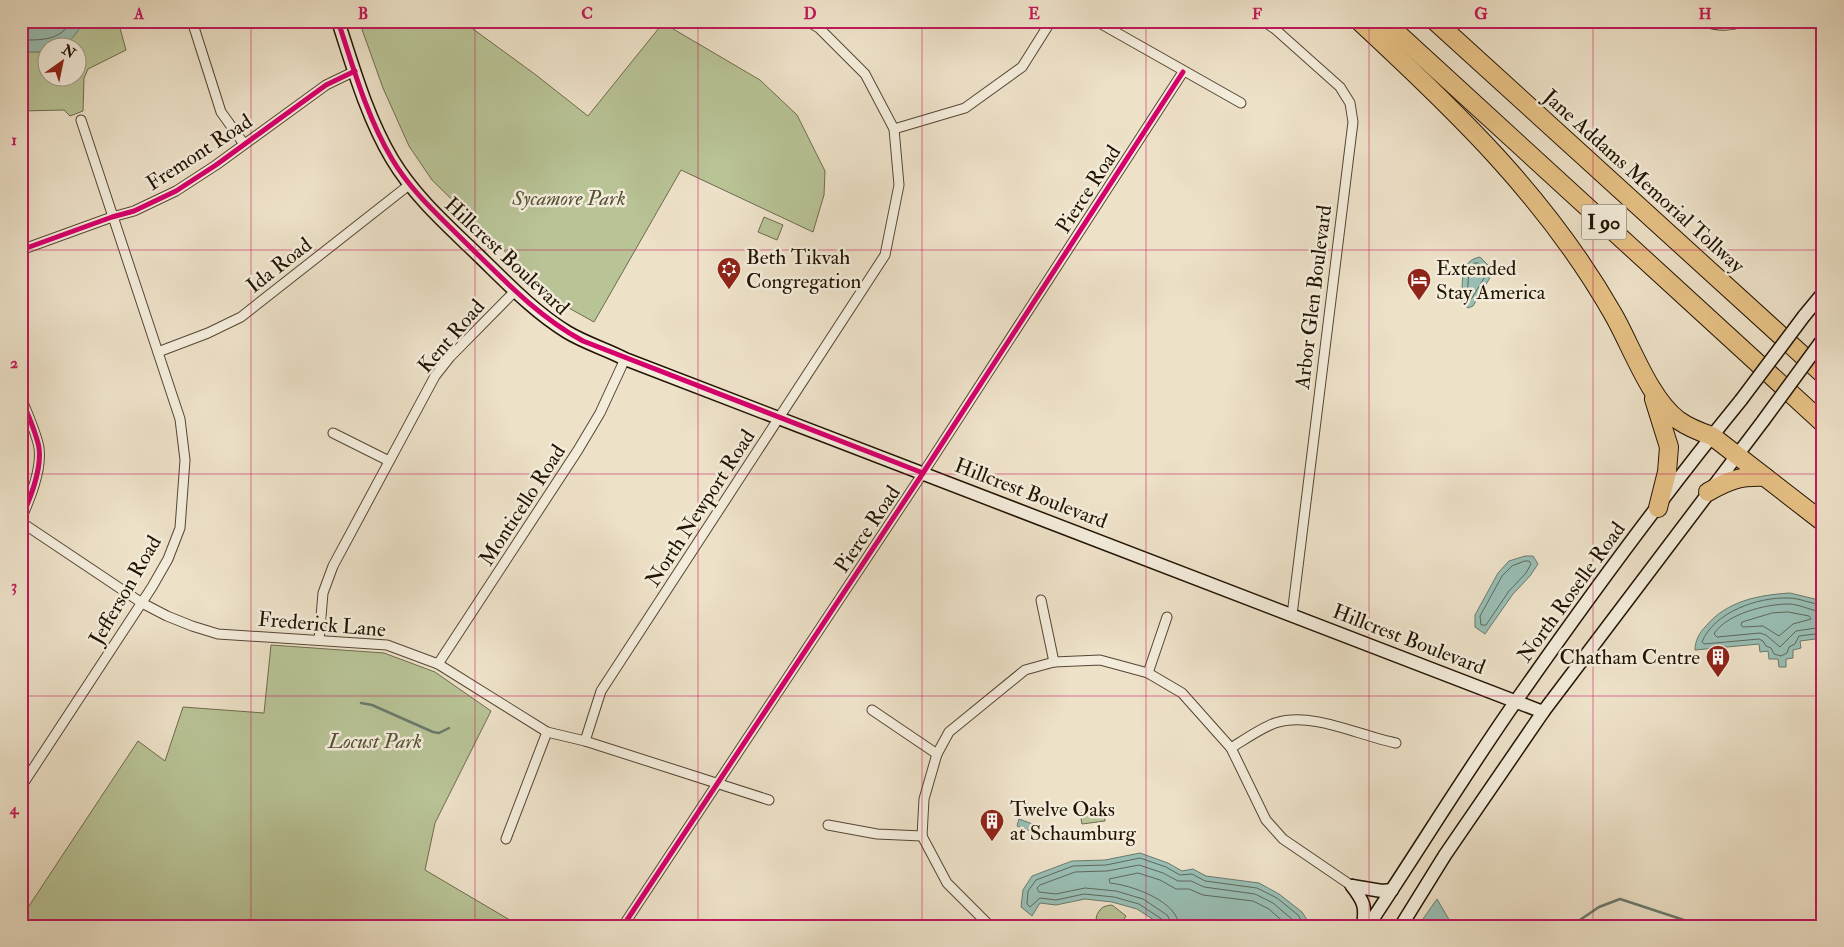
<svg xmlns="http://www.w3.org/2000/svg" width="1844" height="947" viewBox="0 0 1844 947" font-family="'IM FELL Double Pica',serif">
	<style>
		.green { fill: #b8c396; stroke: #6d6b4c; fill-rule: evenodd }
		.water { fill: #99beb4; stroke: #697a6d }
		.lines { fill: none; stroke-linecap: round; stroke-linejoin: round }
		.shore { stroke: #5e685b; stroke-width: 1 }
		.stream { stroke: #697a6d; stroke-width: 2.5 }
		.street-casing { stroke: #554634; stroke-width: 11 }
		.secondary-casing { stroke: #221302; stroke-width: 15 }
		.highway-casing { stroke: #221302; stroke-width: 20 }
		.street { stroke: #f3ecdb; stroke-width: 9 }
		.secondary { stroke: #f3ecdb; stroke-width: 12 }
		.highway { stroke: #e6c084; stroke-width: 18 }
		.secondary-bridge-casing { stroke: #221302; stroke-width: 15; stroke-linecap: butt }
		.secondary-bridge { stroke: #f3ecdb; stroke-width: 12 }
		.cycleway-casing { stroke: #f3ecdb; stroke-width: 8 }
		.cycleway { stroke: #d6006c; stroke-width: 5 }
		.grid { fill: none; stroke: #c2185b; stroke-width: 1; stroke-opacity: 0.55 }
		.labels { text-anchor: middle; stroke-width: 5; stroke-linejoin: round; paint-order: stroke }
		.shield { fill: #f3ecdb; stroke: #615443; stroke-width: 1 }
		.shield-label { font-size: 20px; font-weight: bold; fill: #221302 }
		.street-label { font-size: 21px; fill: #221302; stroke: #f3ecdb }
		.park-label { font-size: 21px; font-style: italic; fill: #565136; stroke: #f3ecdb }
		.poi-label { font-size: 21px; fill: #221302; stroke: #f3ecdb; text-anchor: start }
		.neatline { fill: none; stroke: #c2185b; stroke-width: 2 }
		.grid-label { font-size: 16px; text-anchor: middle; font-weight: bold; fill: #c2185b }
	</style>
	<rect width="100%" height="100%" fill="#ede1c8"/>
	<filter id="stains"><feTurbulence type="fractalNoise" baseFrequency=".004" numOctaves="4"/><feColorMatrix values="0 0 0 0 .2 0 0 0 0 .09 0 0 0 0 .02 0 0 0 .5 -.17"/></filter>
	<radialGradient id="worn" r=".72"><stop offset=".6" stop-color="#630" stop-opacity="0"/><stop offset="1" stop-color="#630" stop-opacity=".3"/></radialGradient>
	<!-- green -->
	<g class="green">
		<path d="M21 21H118L126 50 88 69 84 78 83 111 70 116 64 110 21 111ZM48 48H78V78H48Z"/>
		<path d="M359 21H462L536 75 588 116 663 23 760 80 797 115 825 171 824 195 813 232 681 170 594 322 567 307 537 283 432 180 409 146 383 88Z"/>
		<path d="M764 217 783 225 777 240 758 232Z"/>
		<path d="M271 645 384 653 435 672 491 711 435 823 425 870 520 926H21V918L138 741 165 761 183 707 264 713Z"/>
		<path d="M1104 810 1105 821 1082 824 1080 813Z"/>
		<path d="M1112 905 1126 916C1120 927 1113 926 1102 926L1096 918C1099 908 1103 906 1112 905Z"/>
	</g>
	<!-- water -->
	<g class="water">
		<path d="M21 21H83C76 37 66 48 48 48L47 50 40 52H21Z"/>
		<path d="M1480 257 1494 271 1473 306 1468 308 1462 303C1463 285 1458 261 1480 257Z"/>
		<path d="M1525 556H1533L1538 564 1530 576 1513 594 1485 634 1475 627V615L1498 573 1509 561Z"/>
		<path d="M1790 593 1823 601V638L1800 641 1801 648 1793 650V658L1786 659V667H1779L1778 659H1769L1768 651 1760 652 1759 644 1695 650C1695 641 1699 633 1706 626 1727 601 1758 595 1790 593Z"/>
		<path d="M1019 819 1038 826 1036 833 1017 826Z"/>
		<path d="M1140 853 1168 863 1182 871 1193 869 1206 876 1259 883 1279 894 1302 912 1311 926H1163L1137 909 1112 902 1085 899 1056 905 1040 903 1032 916 1021 907 1023 890 1032 876 1072 861 1105 860Z"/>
		<path d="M1437 899 1451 923 1461 926H1418Z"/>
	</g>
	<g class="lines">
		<!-- shore -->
		<g class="shore">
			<path d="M21 40C41 40 61 41 71 21"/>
			<path d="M1474 263H1479L1487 273 1472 298 1470 299 1467 297 1469 270Z"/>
			<path d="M1525 561H1529L1531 564 1526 573 1509 591 1486 625H1481L1480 616 1502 576 1512 566Z"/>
			<path d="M1823 605C1811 604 1800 598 1788 598 1758 597 1714 612 1702 642L1704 644 1759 639 1763 641 1766 646 1771 648 1774 654 1781 656 1787 653 1789 647 1795 644 1799 636 1823 633"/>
			<path d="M1788 612 1809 616 1811 619 1793 624 1779 636 1763 626 1743 627 1741 625 1742 622 1772 613Z"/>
			<path d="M1823 612C1811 611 1800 604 1788 604 1766 604 1726 614 1714 634L1717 637 1760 633 1766 635 1780 647 1796 631 1823 627"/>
			<path d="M1165 926 1163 920 1139 904 1114 897 1084 894 1056 900 1040 898 1030 907 1027 904 1028 891 1036 880 1073 866 1106 865 1140 858 1166 867 1180 875 1192 874 1205 881 1257 888 1277 898 1298 915 1305 926"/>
			<path d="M1171 926 1170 920 1167 915 1143 899 1116 891 1085 888 1056 894 1039 892 1037 888 1040 885 1075 872 1107 871 1139 865 1163 873 1178 881H1191L1204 887 1255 894 1273 903 1293 920 1297 926"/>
			<path d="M1179 926C1178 901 1131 885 1110 883L1109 879 1138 873 1160 880 1176 889H1189L1203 895 1253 901 1269 909 1288 926"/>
		</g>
		<!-- stream -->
		<g class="stream">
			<path d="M361 703 372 705 433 732 439 733 449 728"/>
			<path d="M1571 926 1599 907 1620 899 1684 920 1708 926"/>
		</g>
		<defs>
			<g id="street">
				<path d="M192 21 221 112 244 144"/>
				<path d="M1096 21 1241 103"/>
				<path d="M1263 21 1275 29 1340 87 1350 103 1353 122 1292 615"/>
				<path d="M1703 21C1716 26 1730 27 1744 21"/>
				<path d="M894 129 965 108 1022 67 1051 21"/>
				<path d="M21 250 112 217 134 211 176 191 216 165 326 85 355 71"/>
				<path d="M158 352 208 333 241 317 409 185"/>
				<path d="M21 397C26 411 37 434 39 448 42 470 30 499 21 519"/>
				<path d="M333 433 389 461"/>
				<path d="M21 522 142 603 167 616 192 626 218 634 387 645 438 664 547 732 585 741 769 800"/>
				<path d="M1041 600 1054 662"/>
				<path d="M319 640 323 593 333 566 435 376 450 357 515 291"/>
				<path d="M438 664 578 450 600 413 625 359"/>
				<path d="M1148 673 1167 617"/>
				<path d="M872 710 937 754"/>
				<path d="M585 741 601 691 885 255 899 185 894 129 865 74 819 28 807 21"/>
				<path d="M1231 748C1244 740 1261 728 1275 723 1313 711 1359 736 1396 743"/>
				<path d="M21 787 152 587 168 559 180 528 185 460 180 419 81 120"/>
				<path d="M828 825 877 834 922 836"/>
				<path d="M922 836 924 799 937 754 949 732 1025 670 1054 662 1100 660 1148 673 1182 693 1231 748 1266 820 1283 839 1352 886"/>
				<path d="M922 836 947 883 990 926"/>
				<path d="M506 839 547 732"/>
				<path d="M623 926 923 473 1183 72"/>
			</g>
			<g id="secondary">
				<path d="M338 21C353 67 367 117 392 159 414 196 447 225 478 255 506 282 533 311 567 332 585 343 606 349 625 359L1543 712"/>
				<path d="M1804 316 1823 293"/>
				<path d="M1352 886C1364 902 1366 906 1363 926"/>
				<path d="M1352 886 1382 891 1392 890"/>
				<path d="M1368 926C1418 851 1465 774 1516 701 1588 598 1662 497 1741 400"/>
				<path d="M1401 926 1445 855 1543 712 1763 421"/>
			</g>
			<g id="highway">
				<path d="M1359 21C1456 111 1547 198 1613 314 1631 345 1649 398 1678 420 1688 427 1700 432 1712 436L1823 522"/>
				<path d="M1384 21 1823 423"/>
				<path d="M1435 21 1823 374"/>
				<path d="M1654 399 1669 447 1667 472 1658 508"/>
				<path d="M1708 492C1729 480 1740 476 1765 477"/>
			</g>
		</defs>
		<!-- street casing -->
		<use href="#street" class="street-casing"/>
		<!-- secondary casing -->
		<use href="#secondary" class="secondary-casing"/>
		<!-- highway casing -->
		<use href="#highway" class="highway-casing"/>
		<!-- street -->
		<use href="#street" class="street"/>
		<!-- secondary -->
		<use href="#secondary" class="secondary"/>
		<!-- highway -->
		<use href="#highway" class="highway"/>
		<defs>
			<g id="secondary-bridge">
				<path d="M1741 400 1804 316"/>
				<path d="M1763 421 1823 339"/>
			</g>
		</defs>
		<!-- secondary-bridge casing -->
		<use href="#secondary-bridge" class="secondary-bridge-casing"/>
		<!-- secondary-bridge -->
		<use href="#secondary-bridge" class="secondary-bridge"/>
		<defs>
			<g id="cycleway">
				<path d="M338 21C353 67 367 117 392 159 411 191 438 215 464 241 502 278 537 316 583 341L923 473"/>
				<path d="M21 250 112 217 134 211 176 191 216 165 326 85 355 71"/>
				<path d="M21 397C26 411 37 434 39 448 42 470 30 499 21 519"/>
				<path d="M623 926 923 473 1183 72"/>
			</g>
		</defs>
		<!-- cycleway casing -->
		<use href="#cycleway" class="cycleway-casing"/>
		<!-- cycleway -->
		<use href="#cycleway" class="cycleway"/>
	</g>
	<!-- grid -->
	<path class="grid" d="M251 21V926M475 21V926M698 21V926M922 21V926M1146 21V926M1369 21V926M1593 21V926M21 250H1823M21 474H1823M21 696H1823"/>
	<!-- icons -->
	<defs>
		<symbol id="synagogue-pin" viewBox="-11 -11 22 30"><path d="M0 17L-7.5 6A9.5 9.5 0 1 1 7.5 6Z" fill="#8f2418" stroke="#f3ecdb"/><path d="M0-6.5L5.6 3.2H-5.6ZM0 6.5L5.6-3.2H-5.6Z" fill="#fff"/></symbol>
		<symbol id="hotel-pin" viewBox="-11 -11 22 30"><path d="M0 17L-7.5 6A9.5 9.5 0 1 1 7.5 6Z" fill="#8f2418" stroke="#f3ecdb"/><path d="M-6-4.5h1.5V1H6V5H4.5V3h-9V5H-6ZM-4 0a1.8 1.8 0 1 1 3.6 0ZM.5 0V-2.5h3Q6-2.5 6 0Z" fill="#fff"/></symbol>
		<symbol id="building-pin" viewBox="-11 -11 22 30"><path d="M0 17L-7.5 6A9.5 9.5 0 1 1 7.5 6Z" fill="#8f2418" stroke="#f3ecdb"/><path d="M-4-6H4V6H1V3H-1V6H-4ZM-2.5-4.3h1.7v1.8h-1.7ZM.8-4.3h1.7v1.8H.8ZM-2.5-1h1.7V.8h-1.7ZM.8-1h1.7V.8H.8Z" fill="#fff"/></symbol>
	</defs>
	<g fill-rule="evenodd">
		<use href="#synagogue-pin" x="715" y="255" width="28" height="38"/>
		<use href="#hotel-pin" x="1405" y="266" width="28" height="38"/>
		<use href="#building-pin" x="1704" y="643" width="28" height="38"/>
		<use href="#building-pin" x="978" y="807" width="28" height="38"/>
	</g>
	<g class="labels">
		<!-- shield labels -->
		<rect class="shield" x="1581.5" y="204.5" width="45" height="35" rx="4"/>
		<g class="shield-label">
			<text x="1604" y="229">I 90</text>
		</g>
		<!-- street labels -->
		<g class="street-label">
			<text transform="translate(199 152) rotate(-33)" y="7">Fremont Road</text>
			<text transform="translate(1644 181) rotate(42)" y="7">Jane Addams Memorial Tollway</text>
			<text transform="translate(1088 189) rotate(-57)" y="7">Pierce Road</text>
			<text transform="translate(507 256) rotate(43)" y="7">Hillcrest Boulevard</text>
			<text transform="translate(279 265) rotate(-38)" y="7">Ida Road</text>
			<text transform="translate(1313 297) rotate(-83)" y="7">Arbor Glen Boulevard</text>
			<text transform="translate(451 336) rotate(-49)" y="7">Kent Road</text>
			<text transform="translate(1031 493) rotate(21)" y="7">Hillcrest Boulevard</text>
			<text transform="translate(522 505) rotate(-57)" y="7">Monticello Road</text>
			<text transform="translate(700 508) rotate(-57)" y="7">North Newport Road</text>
			<text transform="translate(867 529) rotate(-56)" y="7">Pierce Road</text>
			<text transform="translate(125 590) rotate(-60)" y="7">Jefferson Road</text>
			<text transform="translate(1571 592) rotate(-54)" y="7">North Roselle Road</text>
			<text transform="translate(322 624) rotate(5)" y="7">Frederick Lane</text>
			<text transform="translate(1409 639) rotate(21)" y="7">Hillcrest Boulevard</text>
		</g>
		<!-- park labels -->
		<g class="park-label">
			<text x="569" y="205">Sycamore Park</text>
			<text x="375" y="748">Locust Park</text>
		</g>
		<!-- poi labels -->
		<g class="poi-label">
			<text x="746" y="264">Beth Tikvah<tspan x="746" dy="24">Congregation</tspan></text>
			<text x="1436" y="275">Extended<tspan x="1436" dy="24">Stay America</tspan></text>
			<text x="1700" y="664" text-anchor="end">Chatham Centre</text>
			<text x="1010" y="816">Twelve Oaks<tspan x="1010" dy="24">at Schaumburg</tspan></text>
		</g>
	</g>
	<!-- margin -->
	<rect width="1844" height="947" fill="none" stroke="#ede1c8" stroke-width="55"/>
	<!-- north arrow -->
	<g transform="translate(62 62) rotate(33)"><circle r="24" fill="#f3ecdb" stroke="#9f9584"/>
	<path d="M0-4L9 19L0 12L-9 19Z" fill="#8f2418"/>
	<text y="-8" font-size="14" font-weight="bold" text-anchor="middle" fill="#221302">N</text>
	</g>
	<rect x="28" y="28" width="1788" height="892" class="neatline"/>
	<g class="grid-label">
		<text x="139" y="19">A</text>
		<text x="363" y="19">B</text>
		<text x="587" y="19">C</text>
		<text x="810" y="19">D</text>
		<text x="1034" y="19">E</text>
		<text x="1257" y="19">F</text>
		<text x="1481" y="19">G</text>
		<text x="1705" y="19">H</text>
		<text x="14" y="145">1</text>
		<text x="14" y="368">2</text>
		<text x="14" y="591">3</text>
		<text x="14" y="814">4</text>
	</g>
	<rect width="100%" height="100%" filter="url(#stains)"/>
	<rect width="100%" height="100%" fill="url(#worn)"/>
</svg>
